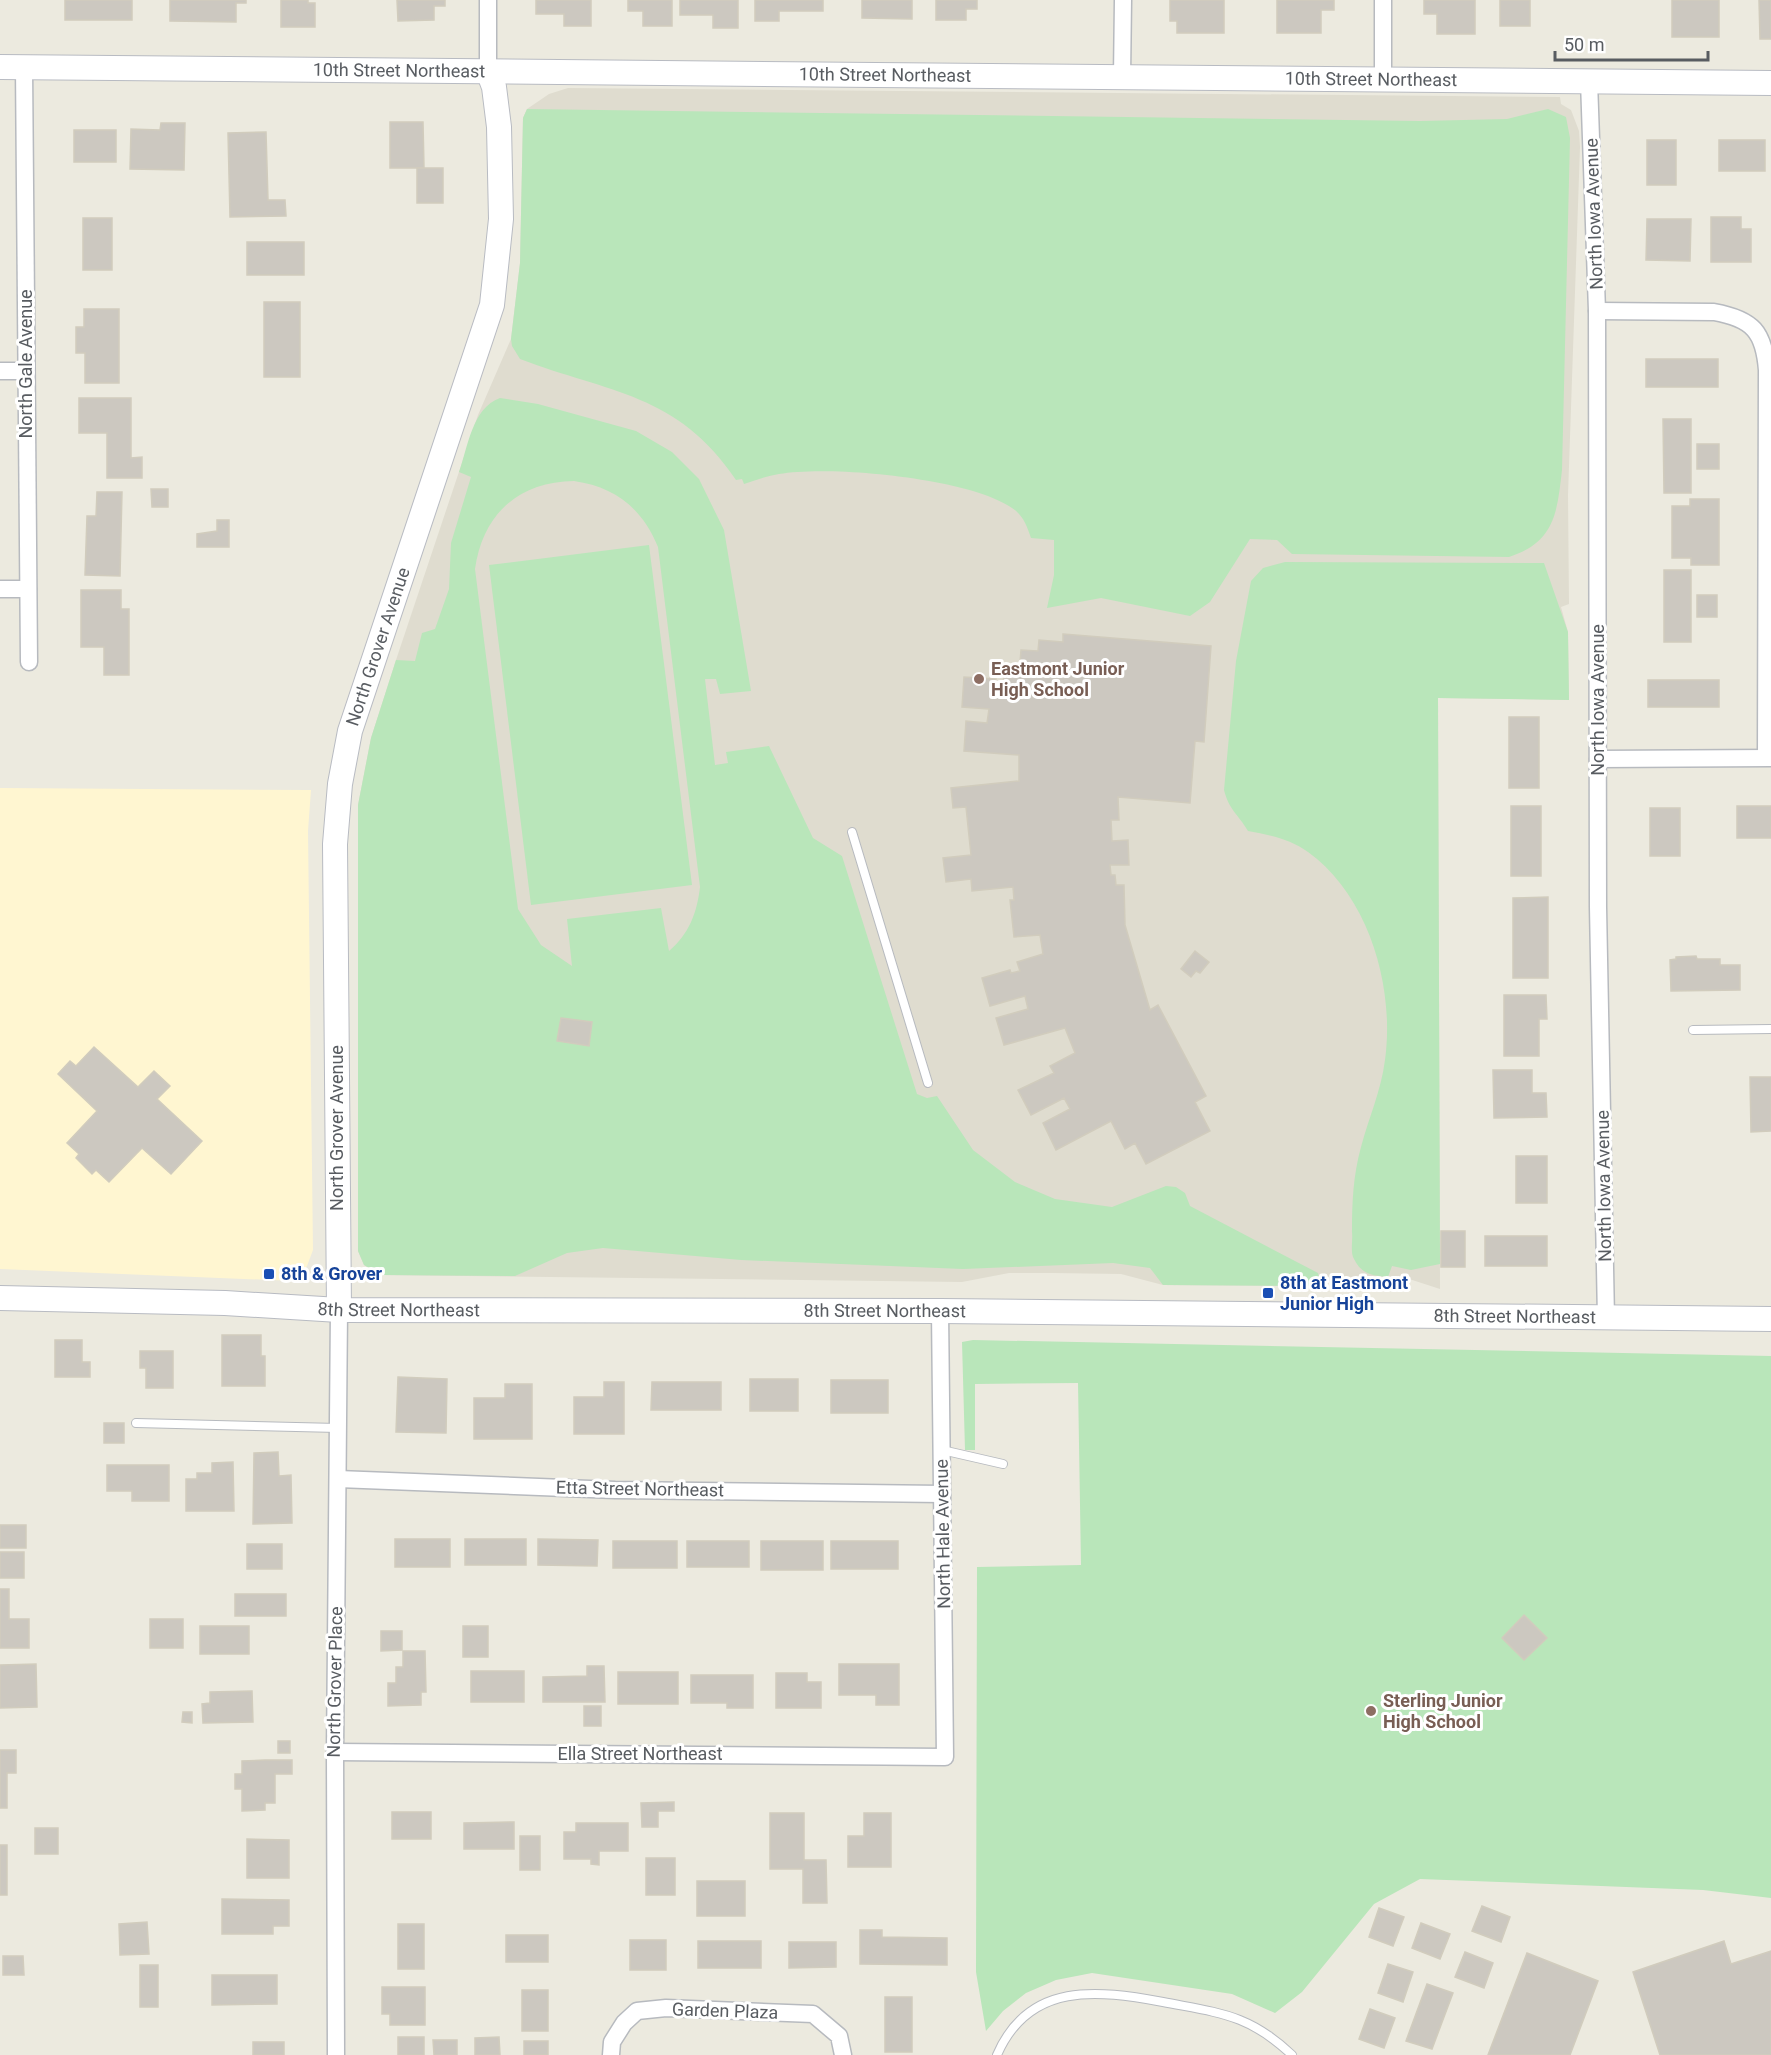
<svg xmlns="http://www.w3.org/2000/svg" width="1771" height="2055" viewBox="0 0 1771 2055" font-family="Roboto,sans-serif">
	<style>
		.commercial { fill: #fff6d1 }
		.education { fill: #dfdccf }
		.green { fill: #b9e6ba; fill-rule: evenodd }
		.building { fill: #ccc8c0; stroke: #d1ccbd; stroke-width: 1.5 }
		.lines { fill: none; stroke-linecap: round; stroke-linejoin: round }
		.lane-casing { stroke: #b7babf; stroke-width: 10 }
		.street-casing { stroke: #b7babf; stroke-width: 19 }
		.secondary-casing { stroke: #b8bbc2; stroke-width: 26 }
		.lane { stroke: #fff; stroke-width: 8 }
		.street { stroke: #fff; stroke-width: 16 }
		.secondary { stroke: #fff; stroke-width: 24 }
		.education-dot { fill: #8d6e63; stroke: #fff; stroke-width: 2 }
		.transit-dot { fill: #1a4fb4; stroke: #fff; stroke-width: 2 }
		.labels { text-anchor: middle; stroke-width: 6; stroke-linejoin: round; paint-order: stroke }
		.street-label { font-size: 18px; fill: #585c61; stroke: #fff }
		.education-label { font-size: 18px; font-weight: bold; fill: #785e54; stroke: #fff; text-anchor: start }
		.transit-label { font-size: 18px; font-weight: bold; fill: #164399; stroke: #fff; text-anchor: start }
	</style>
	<rect width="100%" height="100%" fill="#eceadf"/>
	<!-- commercial -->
	<path class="commercial" d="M0 788 311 790 308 831 313 1250 307 1266 296 1281 0 1269Z"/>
	<!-- education -->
	<path class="education" d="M568 88 1560 97 1561 104 1571 110 1579 131 1580 147 1568 495 1569 604 1561 607 1568 632 1569 700 1438 698 1440 1289 1403 1277 1374 1276 1321 1282 1310 1286 1163 1285 1121 1274 1052 1273H1009L962 1282 381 1275 364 1265 358 1251V805L371 738 396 660 478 415 511 339 520 263 523 118 527 109 549 94Z"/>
	<!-- green -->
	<g class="green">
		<path d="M527 109 1420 121 1507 119 1548 109 1566 117 1570 138 1562 470C1557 513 1555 542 1509 557L1292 554 1277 540 1250 539 1210 602 1190 616 1101 598 1047 608 1054 575V540L1031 538C1027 526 1023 515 1012 508 970 478 830 465 779 474 767 476 755 480 744 484L742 479 736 480C678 393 609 393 520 359L512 346 511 339 520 263 523 118Z"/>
		<path d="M500 398 538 404 636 431 672 452 699 479 724 530 751 691 720 694 716 679H705L715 765 728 763 726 752 769 746 813 838 842 856 917 1094 927 1098 937 1096 973 1150 1015 1182 1055 1199 1112 1207 1166 1186 1176 1187 1185 1193 1190 1206 1318 1273 1320 1282 1310 1286 1163 1285 1150 1268 1113 1263 963 1269 741 1260 603 1248 567 1253 515 1276 381 1275 364 1265 358 1251V805L371 738 396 660 415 661 422 633 435 629 449 589 451 543 471 477 459 472C468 447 472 408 500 398ZM574 481C615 487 642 508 658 547L700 887C697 913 689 934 669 951L661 908 567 919 572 966 541 945 518 909 475 569C483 514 518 482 574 481Z"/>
		<path d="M649 545 692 885 531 905 489 565Z"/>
		<path d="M1285 562 1544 563 1568 632 1569 700 1438 698 1440 1264 1411 1270 1392 1266 1388 1277C1373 1276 1361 1274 1354 1259 1350 1253 1353 1240 1352 1232 1352 1203 1353 1176 1361 1147 1369 1117 1381 1091 1385 1060 1395 987 1369 896 1308 852 1290 839 1269 835 1248 831 1238 814 1229 810 1224 790L1236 661 1251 581 1263 568Z"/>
		<path d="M973 1340 1771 1356V1898L1703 1890 1420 1879 1374 1904 1302 1992 1275 2013 1232 1994 1092 1973 1056 1980 1026 1993 1003 2011 986 2031 976 1972 977 1567 1081 1565 1078 1383 975 1384V1450H965L962 1342Z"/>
	</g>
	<!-- building -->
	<g class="building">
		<rect x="65" y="0" width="67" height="20"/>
		<path d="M170 0H246V3H236V22L170 21Z"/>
		<path d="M281 0H308V3H315V27H281Z"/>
		<path d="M397 0H445V6H434V20L398 21Z"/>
		<path d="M536 0H591V26H564V14H536Z"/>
		<path d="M628 0H672V26H643V11H628Z"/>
		<path d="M680 0H738V28H713V15H680Z"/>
		<path d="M755 0H823V11H779V21H755Z"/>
		<path d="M862 0H912V19L862 18Z"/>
		<path d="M936 0H977V9H966V20H936Z"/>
		<path d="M1170 0H1224V33H1177V21H1170Z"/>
		<path d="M1277 0H1334V10H1321V33H1277Z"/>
		<path d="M1424 0H1475V34H1437V14H1424Z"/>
		<rect x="1500" y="0" width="30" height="26"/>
		<rect x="1672" y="0" width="47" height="37"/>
		<path d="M1759 0H1771V39H1760Z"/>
		<path d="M390 122H423L424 168H390Z"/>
		<path d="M161 123H185L184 170 130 169 131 129 160 130Z"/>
		<rect x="74" y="130" width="42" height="32"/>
		<path d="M266 132 268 200H285L286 216 230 217 228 133Z"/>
		<rect x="1647" y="140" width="29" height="45"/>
		<rect x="1719" y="140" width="46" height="31"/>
		<rect x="417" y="168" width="26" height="35"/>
		<path d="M1711 217H1741V229H1751V262H1711Z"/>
		<rect x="83" y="218" width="29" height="52"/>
		<path d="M1647 219H1691L1690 261 1646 260Z"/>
		<rect x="247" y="242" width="57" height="33"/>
		<rect x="264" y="302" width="36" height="75"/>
		<path d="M84 309H119V383H85V353H76V327H84Z"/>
		<rect x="1646" y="359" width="72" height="28"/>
		<path d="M79 398H131V458L142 457V478H107V433H79Z"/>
		<path d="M1663 419H1691V493H1664Z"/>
		<rect x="1697" y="444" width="22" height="25"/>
		<path d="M151 489H168V507H152Z"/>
		<path d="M97 492H122L120 576 85 575 87 516H96Z"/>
		<path d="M1690 499H1719V565H1691V558H1672V506H1690Z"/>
		<path d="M217 520H229V547H197V534L217 531Z"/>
		<rect x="1664" y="570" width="27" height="72"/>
		<path d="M81 590H121V609H129V675H104V647H81Z"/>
		<rect x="1697" y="595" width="20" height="22"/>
		<path d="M1063 634 1211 646 1204 742 1195 741 1190 803 1118 797 1119 820H1111L1112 841 1128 840 1129 865H1110L1111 875H1115L1116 885H1124L1125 925 1150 1010 1158 1005 1206 1096 1195 1102 1210 1131 1146 1164 1135 1143 1125 1149 1111 1121 1056 1150 1043 1123 1070 1109 1064 1098 1031 1115 1018 1090 1054 1073 1050 1066 1075 1053 1065 1028 1004 1045 996 1018 1028 1009 1025 996 990 1006 982 978 1010 970 1011 973 1020 971 1017 962 1043 954 1040 935 1014 937 1010 900H1014L1013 887 972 891 971 879 946 882 943 858 971 855 966 807 953 808 951 788 1019 781V755L964 751 966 721 987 723 989 709 962 707 964 677 996 679 995 684 1003 685 1004 675 1019 676 1021 650 1038 651 1039 640 1063 642Z"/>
		<rect x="1648" y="680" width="71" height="27"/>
		<rect x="1509" y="717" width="30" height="71"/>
		<rect x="1511" y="806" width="30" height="70"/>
		<rect x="1737" y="806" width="34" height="32"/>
		<rect x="1650" y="808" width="30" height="48"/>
		<path d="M1548 897V978H1513V898Z"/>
		<path d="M1195 951 1209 962 1200 973 1196 971 1191 977 1181 969Z"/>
		<path d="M1696 956 1697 959H1720V965H1740V990L1671 991 1670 960 1676 959V957Z"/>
		<path d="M1504 995H1546L1547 1019H1539V1056H1504Z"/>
		<path d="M561 1018 592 1022 589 1046 557 1041Z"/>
		<path d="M94 1047 138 1087 154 1071 170 1086 157 1099 202 1141 171 1174 142 1148 109 1182 96 1170 92 1174 76 1158 79 1154 67 1143 97 1111 58 1074 70 1061 76 1066Z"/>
		<path d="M1493 1070H1532V1093H1546L1547 1117 1494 1118Z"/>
		<path d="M1750 1077H1771V1131L1751 1132Z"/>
		<rect x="1516" y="1156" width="31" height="47"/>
		<rect x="1441" y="1231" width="24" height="36"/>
		<rect x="1485" y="1236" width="62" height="30"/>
		<path d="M222 1335H261V1356H265V1386H222Z"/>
		<path d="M55 1340H82V1362H90V1377H55Z"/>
		<path d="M140 1351H173V1388H146V1368H140Z"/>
		<path d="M398 1377 447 1379 446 1433 396 1432Z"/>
		<rect x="750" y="1379" width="48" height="32"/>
		<rect x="831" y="1380" width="57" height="33"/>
		<path d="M604 1382H624V1434H574V1397H604Z"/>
		<path d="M652 1382H721V1410H651Z"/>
		<path d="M505 1384H532V1439H474V1398H505Z"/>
		<rect x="104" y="1423" width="20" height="20"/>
		<path d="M278 1452 279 1476 291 1475 292 1523 253 1524 254 1453Z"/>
		<path d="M233 1462 234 1511H186V1479H197V1473H212V1463Z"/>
		<path d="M107 1465H169V1501H132V1491H107Z"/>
		<rect x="0" y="1525" width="26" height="23"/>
		<rect x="395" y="1539" width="55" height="28"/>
		<rect x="465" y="1539" width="61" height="26"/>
		<path d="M538 1539 598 1540 597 1566 538 1565Z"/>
		<rect x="613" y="1541" width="64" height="27"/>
		<rect x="687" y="1541" width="62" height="26"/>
		<rect x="761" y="1541" width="62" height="29"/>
		<rect x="831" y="1541" width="67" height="28"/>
		<rect x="247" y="1544" width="35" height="25"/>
		<rect x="0" y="1552" width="24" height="26"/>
		<path d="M0 1589H9V1619H29V1648H0Z"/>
		<rect x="235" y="1594" width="51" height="22"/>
		<path d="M1524 1615 1547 1638 1524 1660 1502 1638Z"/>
		<rect x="150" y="1619" width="33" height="29"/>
		<rect x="200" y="1626" width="49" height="28"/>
		<rect x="463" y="1626" width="25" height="31"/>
		<path d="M381 1631H402V1650L381 1651Z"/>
		<path d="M403 1651H425L426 1692H421V1705L388 1706V1683H396V1667H403Z"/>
		<path d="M36 1664 37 1707 0 1708V1665Z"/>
		<path d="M839 1664H899V1705H876V1695H839Z"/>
		<path d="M587 1666H604L605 1702H543V1677L587 1676Z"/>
		<rect x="471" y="1671" width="53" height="31"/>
		<rect x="618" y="1672" width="60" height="32"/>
		<path d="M776 1673H807V1682H821V1708H776Z"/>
		<path d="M691 1675H753V1708H727V1703H691Z"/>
		<path d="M252 1691 253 1722 203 1723 202 1704 210 1703V1692Z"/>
		<rect x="584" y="1706" width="17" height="20"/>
		<path d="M183 1712H192V1723L182 1722Z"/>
		<rect x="278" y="1741" width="12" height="12"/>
		<path d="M0 1750H16V1773H7V1808H0Z"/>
		<path d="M265 1760H292V1774H275V1803H265V1810L242 1811V1789H235V1774H242V1761Z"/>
		<path d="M674 1802V1811H658V1827H642L641 1803Z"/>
		<rect x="392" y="1812" width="39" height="27"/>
		<path d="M770 1813H804V1860H826L827 1903H803V1869H770Z"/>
		<path d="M864 1813H891V1867H848V1836H864Z"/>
		<path d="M514 1822V1849H464V1823Z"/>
		<path d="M576 1823H628V1851H599V1865L591 1864V1859H564V1832H576Z"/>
		<rect x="35" y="1828" width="23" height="26"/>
		<rect x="520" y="1836" width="20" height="34"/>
		<path d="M247 1839 289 1840V1878H247Z"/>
		<rect x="0" y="1845" width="7" height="50"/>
		<rect x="646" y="1858" width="29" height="37"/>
		<rect x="697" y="1881" width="48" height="35"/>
		<path d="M222 1899 289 1900V1926H273V1934H222Z"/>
		<path d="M1482 1906 1510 1917 1501 1942 1472 1931Z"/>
		<path d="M1379 1908 1404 1917 1393 1946 1369 1937Z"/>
		<path d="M147 1922 149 1954 120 1955 119 1924Z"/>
		<path d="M1421 1923 1450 1934 1440 1959 1412 1948Z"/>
		<rect x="398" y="1924" width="26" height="45"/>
		<path d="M860 1930H882V1937L947 1938V1965L860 1964Z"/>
		<rect x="506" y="1935" width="42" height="27"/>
		<rect x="630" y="1940" width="36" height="30"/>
		<rect x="698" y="1941" width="63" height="27"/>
		<path d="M1724 1941 1731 1964 1771 1951V2055H1660L1633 1972Z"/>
		<path d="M789 1942H836V1967L789 1968Z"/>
		<path d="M1465 1952 1493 1963 1484 1988 1455 1977Z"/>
		<path d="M1527 1953 1598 1981 1570 2055H1488Z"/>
		<path d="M3 1956H23L24 1975H3Z"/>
		<path d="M1388 1964 1413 1972 1403 2002 1378 1993Z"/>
		<rect x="140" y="1965" width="18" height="42"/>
		<path d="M212 1975H277V2004L212 2005Z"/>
		<path d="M1427 1984 1453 1993 1432 2049 1406 2041Z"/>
		<path d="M382 1987H425V2025H390V2014H382Z"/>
		<rect x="522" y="1990" width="26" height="41"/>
		<rect x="885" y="1997" width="27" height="55"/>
		<path d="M1370 2009 1395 2018 1384 2048 1359 2039Z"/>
		<rect x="398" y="2037" width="26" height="18"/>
		<path d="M499 2037 500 2055H475V2038Z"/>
		<path d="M433 2040H457V2055H434Z"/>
		<rect x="524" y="2041" width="24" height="14"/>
		<rect x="253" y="2042" width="31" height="13"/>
	</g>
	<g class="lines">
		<defs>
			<g id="lane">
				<path d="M852 832 928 1083"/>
				<path d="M1693 1030 1771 1029"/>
				<path d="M136 1423 338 1428"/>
				<path d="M942 1450 1003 1464"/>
				<path d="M997 2055C1029 1981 1098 1990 1163 2002 1219 2013 1249 2014 1292 2055"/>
			</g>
			<g id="street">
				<path d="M1383 0V78"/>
				<path d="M24 67 29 662"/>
				<path d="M488 71V0"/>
				<path d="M1122 77 1123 0"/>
				<path d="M1589 81 1597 311 1598 907 1606 1319"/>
				<path d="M1597 311 1714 312C1753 319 1764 332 1767 370L1766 757"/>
				<path d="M0 371H25"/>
				<path d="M0 589H28"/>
				<path d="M1598 759 1771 758"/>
				<path d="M338 1479 615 1490 942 1494"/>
				<path d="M335 1752 945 1757 940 1311"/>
				<path d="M336 2055 335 1752 339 1310"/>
				<path d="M611 2055 612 2042 624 2023 637 2011 666 2008 813 2014 839 2036 843 2055"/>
			</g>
			<g id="secondary">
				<path id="s1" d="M0 67 1771 83"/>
				<path id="s2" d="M0 1298 225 1303 339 1310 940 1311 1771 1319"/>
				<path id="s3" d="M339 1310 335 844 340 784 350 731 492 305 501 219 499 127 494 87 488 71"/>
			</g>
		</defs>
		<!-- lane casing -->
		<use href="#lane" class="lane-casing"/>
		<!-- street casing -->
		<use href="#street" class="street-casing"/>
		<!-- secondary casing -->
		<use href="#secondary" class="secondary-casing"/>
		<!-- lane -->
		<use href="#lane" class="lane"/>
		<!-- street -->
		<use href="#street" class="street"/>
		<!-- secondary -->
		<use href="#secondary" class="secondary"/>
	</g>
	<!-- markers -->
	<g class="education-dot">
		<circle cx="979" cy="679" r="6"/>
		<circle cx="1371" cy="1711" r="6"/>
	</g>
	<g class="transit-dot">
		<rect x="263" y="1268" width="12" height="12" rx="3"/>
		<rect x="1262" y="1287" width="12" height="12" rx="3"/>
	</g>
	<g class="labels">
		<!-- street labels -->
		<g class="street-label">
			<text dy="6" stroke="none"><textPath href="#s1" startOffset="399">10th Street Northeast</textPath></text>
			<text dy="6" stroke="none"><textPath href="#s1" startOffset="885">10th Street Northeast</textPath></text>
			<text dy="6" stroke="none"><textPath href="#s1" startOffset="1371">10th Street Northeast</textPath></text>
			<text transform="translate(1594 214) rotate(-92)" y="6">North Iowa Avenue</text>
			<text transform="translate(26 364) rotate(-90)" y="6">North Gale Avenue</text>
			<text dy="6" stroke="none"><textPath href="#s3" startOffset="669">North Grover Avenue</textPath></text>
			<text transform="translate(1598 700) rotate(-90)" y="6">North Iowa Avenue</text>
			<text transform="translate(337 1128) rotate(-90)" y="6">North Grover Avenue</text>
			<text transform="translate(1604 1186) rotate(-91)" y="6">North Iowa Avenue</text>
			<text dy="6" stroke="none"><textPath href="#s2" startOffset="399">8th Street Northeast</textPath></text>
			<text dy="6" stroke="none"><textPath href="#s2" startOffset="885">8th Street Northeast</textPath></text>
			<text dy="6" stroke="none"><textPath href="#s2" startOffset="1515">8th Street Northeast</textPath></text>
			<text transform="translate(640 1489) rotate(1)" y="6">Etta Street Northeast</text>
			<text transform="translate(943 1534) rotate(-91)" y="6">North Hale Avenue</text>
			<text transform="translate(335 1682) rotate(-89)" y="6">North Grover Place</text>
			<text x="640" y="1760">Ella Street Northeast</text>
			<text transform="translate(725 2011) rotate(2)" y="6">Garden Plaza</text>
		</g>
		<!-- education labels -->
		<g class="education-label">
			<text x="991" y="675">Eastmont Junior<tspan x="991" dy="21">High School</tspan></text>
			<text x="1383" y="1707">Sterling Junior<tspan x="1383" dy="21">High School</tspan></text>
		</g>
		<!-- transit labels -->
		<g class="transit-label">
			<text x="281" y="1280">8th &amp; Grover</text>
			<text x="1280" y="1289">8th at Eastmont<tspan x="1280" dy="21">Junior High</tspan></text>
		</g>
	</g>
	<!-- scale -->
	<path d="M1555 51v9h153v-9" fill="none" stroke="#585c61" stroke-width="3"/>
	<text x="1564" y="51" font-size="18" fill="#585c61" stroke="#ffffff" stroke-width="4.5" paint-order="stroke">50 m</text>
</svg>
